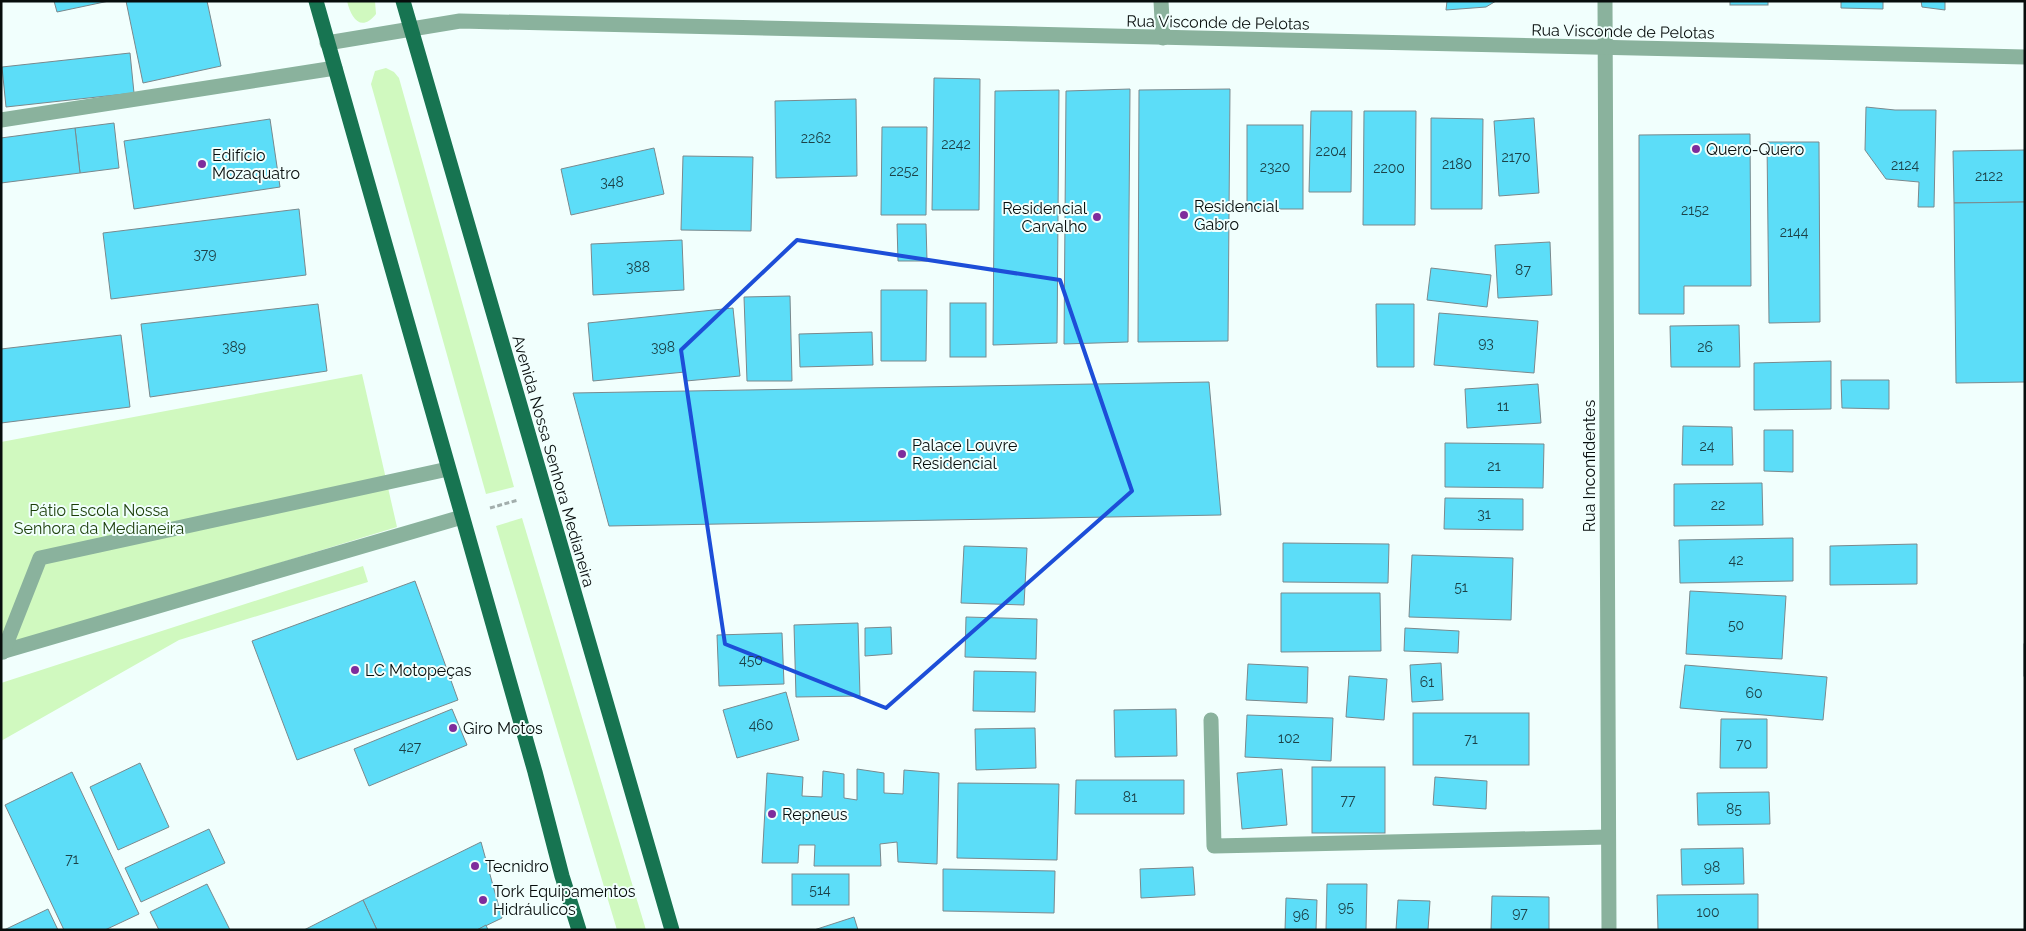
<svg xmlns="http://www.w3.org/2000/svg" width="2026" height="931" viewBox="0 0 2026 931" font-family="Raleway,sans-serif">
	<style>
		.green { fill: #d0f9bf }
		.building { fill: #5cddf8; stroke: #7a898d }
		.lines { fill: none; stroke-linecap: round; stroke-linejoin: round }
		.path { stroke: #a2aeac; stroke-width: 3; stroke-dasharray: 5 2.5; stroke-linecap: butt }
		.minor { stroke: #8ab29d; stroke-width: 15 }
		.major { stroke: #177451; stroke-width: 15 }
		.marked { fill: none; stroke: #1d4ed8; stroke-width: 4; stroke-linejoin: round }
		.poi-dot { fill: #7e2c9c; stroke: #f1fffd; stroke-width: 2 }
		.labels { text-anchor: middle; stroke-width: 4; stroke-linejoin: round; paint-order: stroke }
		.number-label { font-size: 14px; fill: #1c4147 }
		.street-label { font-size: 16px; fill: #070d0c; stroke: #f1fffd }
		.poi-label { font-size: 16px; fill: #070d0c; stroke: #f1fffd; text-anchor: start }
		.park-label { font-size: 16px; fill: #1b3e08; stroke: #f1fffd }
	</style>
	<rect width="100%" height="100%" fill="#f1fffd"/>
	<!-- green -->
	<g class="green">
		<path d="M347 1H375L376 14C361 33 351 18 347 1Z"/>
		<path d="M386 68 394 72 399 78 514 487 486 494 371 84 375 71Z"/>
		<path d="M362 374 397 527 1 648V442Z"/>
		<path d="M522 518 646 930H617L496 526Z"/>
		<path d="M363 566 368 582 179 640 1 741V683Z"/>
	</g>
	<!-- building -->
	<g class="building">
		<path d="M54 1H109L57 12Z"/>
		<path d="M126 1H207L221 66 143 83Z"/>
		<path d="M1447 1H1496L1486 7 1446 10Z"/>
		<rect x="1730" y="1" width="38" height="4"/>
		<path d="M1841 1H1883V9L1841 8Z"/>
		<path d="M1921 1H1945V10L1922 7Z"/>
		<path d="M130 53 134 93 6 107 2 67Z"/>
		<path d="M934 78 980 79 979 210H932Z"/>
		<path d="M1130 89 1128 342 1064 344 1066 91Z"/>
		<path d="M1230 89 1228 341 1138 342 1139 90Z"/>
		<path d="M1059 90 1057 343 993 345 995 91Z"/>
		<path d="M856 99 857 176 776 178 775 101Z"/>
		<path d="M1866 107 1895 110H1936L1934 207H1918L1919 182 1886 179 1865 150Z"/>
		<path d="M1311 111H1352L1351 192H1309Z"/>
		<path d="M1364 111H1416L1415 225H1363Z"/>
		<path d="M1431 118 1483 119 1482 209H1431Z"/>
		<path d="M1534 118 1539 193 1499 196 1494 121Z"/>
		<path d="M270 119 280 187 134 209 124 141Z"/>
		<path d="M114 123 119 168 80 173 75 128Z"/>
		<rect x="1247" y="125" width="56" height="84"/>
		<path d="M882 127H927L926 215H881Z"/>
		<path d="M75 128 80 173 1 183V138Z"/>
		<path d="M1750 134 1751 286H1684V314H1639V135Z"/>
		<path d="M1767 142H1819L1820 322 1769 323Z"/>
		<path d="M654 148 664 194 571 215 561 169Z"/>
		<path d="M2025 150V202L1954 203 1953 151Z"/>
		<path d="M683 156 753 157 751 231 681 230Z"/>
		<path d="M2025 202V382L1956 383 1954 203Z"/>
		<path d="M299 209 306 275 111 299 103 233Z"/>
		<path d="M897 224H926L927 261H898Z"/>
		<path d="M682 240 684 290 593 295 591 244Z"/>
		<path d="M1550 242 1552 295 1498 298 1495 245Z"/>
		<path d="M1431 268 1491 275 1487 307 1427 300Z"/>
		<path d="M881 290H927L926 361H881Z"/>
		<path d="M790 296 792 381H747L744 297Z"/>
		<rect x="950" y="303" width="36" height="54"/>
		<path d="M318 304 327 371 150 397 141 324Z"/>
		<path d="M1376 304H1414V367H1377Z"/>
		<path d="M733 308 740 376 686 381 685 372 593 381 588 323Z"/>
		<path d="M1439 313 1538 321 1534 373 1434 365Z"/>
		<path d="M1739 325 1740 367H1671L1670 326Z"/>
		<path d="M872 332 873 365 800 367 799 334Z"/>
		<path d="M121 335 130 407 1 423V349Z"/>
		<path d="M1831 361V409L1754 410V363Z"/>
		<path d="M1841 380H1889V409L1842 408Z"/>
		<path d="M1209 382 1221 515 609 526 573 393Z"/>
		<path d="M1538 384 1541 423 1467 428 1465 389Z"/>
		<path d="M1683 426 1732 427 1733 465H1682Z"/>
		<path d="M1764 430H1793V472L1764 471Z"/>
		<path d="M1445 443 1544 444 1543 488 1445 487Z"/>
		<path d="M1762 483 1763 525 1674 526V484Z"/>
		<path d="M1445 498 1523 499V530L1444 529Z"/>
		<path d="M1793 538V581L1680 583 1679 540Z"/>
		<path d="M1283 543 1389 544 1388 583 1283 582Z"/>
		<path d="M1917 544V584L1830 585V546Z"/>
		<path d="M964 546 1027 548 1024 605 961 603Z"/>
		<path d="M1412 555 1513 558 1511 620 1409 617Z"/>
		<path d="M415 581 458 700 297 760 252 641Z"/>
		<path d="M1690 591 1786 596 1782 659 1686 654Z"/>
		<path d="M1281 593H1380L1381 651 1281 652Z"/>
		<path d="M966 617 1037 619 1036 659 965 657Z"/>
		<path d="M858 623 860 696 796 697 794 625Z"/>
		<path d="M891 627 892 654 865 656V628Z"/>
		<path d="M1405 628 1459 631 1458 653 1404 651Z"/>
		<path d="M782 633 784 684 719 686 717 635Z"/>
		<rect x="2024" y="644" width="1" height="32"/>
		<path d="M1441 663 1443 700 1412 702 1410 665Z"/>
		<path d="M1248 664 1308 667 1307 703 1246 700Z"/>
		<path d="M1685 665 1827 677 1823 720 1680 708Z"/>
		<path d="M974 671 1036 672 1035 712 973 711Z"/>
		<path d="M1349 676 1387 679 1384 720 1346 717Z"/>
		<path d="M786 692 799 740 737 758 723 710Z"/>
		<path d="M452 709 467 745 369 786 354 749Z"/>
		<path d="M1176 709 1177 756 1115 757 1114 710Z"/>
		<rect x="1413" y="713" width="116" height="52"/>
		<path d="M1247 715 1333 718 1331 761 1245 757Z"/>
		<path d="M1721 719H1767V768H1720Z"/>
		<path d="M1035 728 1036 768 976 770 975 729Z"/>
		<path d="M140 763 169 827 118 850 90 787Z"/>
		<rect x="1312" y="767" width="73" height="66"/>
		<path d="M857 769 884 773V793L903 794 904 770 939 773 937 864 898 862 897 842 880 844 881 866H814L815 845H799L798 863H762L767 773 803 777 802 796 822 797 823 771 844 774V798L857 800Z"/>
		<path d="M1282 769 1287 825 1242 829 1237 773Z"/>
		<path d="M72 772 139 914 105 930H64L5 805Z"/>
		<path d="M1435 777 1487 781 1486 809 1433 805Z"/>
		<path d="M1076 780H1184V814H1075Z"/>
		<path d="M958 783 1059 784 1057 860 957 858Z"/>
		<path d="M1769 792 1770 824 1698 825 1697 793Z"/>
		<path d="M209 829 225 863 141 902 125 868Z"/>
		<path d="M481 842 502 918 477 930H377L363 900Z"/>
		<path d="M1743 848 1744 884 1682 885 1681 849Z"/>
		<path d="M1193 867 1195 895 1141 898 1140 869Z"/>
		<path d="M943 869 1055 871 1054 913 943 911Z"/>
		<rect x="792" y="874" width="57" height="31"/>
		<path d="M207 884 230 930H159L150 912Z"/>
		<path d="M1327 884H1367L1366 930H1326Z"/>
		<path d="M1758 894V930H1658L1657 895Z"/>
		<path d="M1492 896 1549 897V930H1491Z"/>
		<path d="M1286 898 1317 900 1316 930H1285Z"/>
		<path d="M363 900 377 930H304Z"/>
		<path d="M1398 900 1430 901 1428 930H1396Z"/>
		<path d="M48 909 58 930H4Z"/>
		<path d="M854 917 858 930H814Z"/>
		<path d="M486 925 488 930H477Z"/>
	</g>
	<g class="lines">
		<!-- path -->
		<path class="path" d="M490 508 518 500"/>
		<!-- minor -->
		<g class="minor">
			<path d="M1161 1 1163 38"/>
			<path d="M1605 1 1609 930"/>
			<path d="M327 43 460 21 2025 57"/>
			<path d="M1 120 335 68"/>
			<path d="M1 652 462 517"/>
			<path d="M3 652 40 558 448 469"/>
			<path d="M1211 720 1214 846 1608 837"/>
		</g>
		<!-- major -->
		<g class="major">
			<path d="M316 1 535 772 562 876 579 930"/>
			<path d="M403 1 672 930"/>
		</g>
	</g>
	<!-- marked area -->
	<path class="marked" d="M797 240 1060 280 1132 491 886 708 725 644 681 350Z"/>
	<!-- markers -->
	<g class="poi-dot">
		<circle cx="1696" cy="149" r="5"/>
		<circle cx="202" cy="164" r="5"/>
		<circle cx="1184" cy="215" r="5"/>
		<circle cx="1097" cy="217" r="5"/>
		<circle cx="902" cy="454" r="5"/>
		<circle cx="355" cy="670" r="5"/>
		<circle cx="453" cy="728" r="5"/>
		<circle cx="772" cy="814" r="5"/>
		<circle cx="475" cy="866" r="5"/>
		<circle cx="483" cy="900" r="5"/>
	</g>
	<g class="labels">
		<!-- number labels -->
		<g class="number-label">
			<text x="816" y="143">2262</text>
			<text x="956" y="149">2242</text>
			<text x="1331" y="156">2204</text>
			<text x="1516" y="162">2170</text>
			<text x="1457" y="169">2180</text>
			<text x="1905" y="170">2124</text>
			<text x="1275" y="172">2320</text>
			<text x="1389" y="173">2200</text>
			<text x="904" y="176">2252</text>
			<text x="1989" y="181">2122</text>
			<text x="612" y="187">348</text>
			<text x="1695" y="215">2152</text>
			<text x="1794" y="237">2144</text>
			<text x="205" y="259">379</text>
			<text x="638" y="272">388</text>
			<text x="1523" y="275">87</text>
			<text x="1486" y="348">93</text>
			<text x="234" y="352">389</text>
			<text x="663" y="352">398</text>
			<text x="1705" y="352">26</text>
			<text x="1503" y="411">11</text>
			<text x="1707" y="451">24</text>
			<text x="1494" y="471">21</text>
			<text x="1718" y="510">22</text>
			<text x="1484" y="519">31</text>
			<text x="1736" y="565">42</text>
			<text x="1461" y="592">51</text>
			<text x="1736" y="630">50</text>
			<text x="751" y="665">450</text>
			<text x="1427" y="687">61</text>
			<text x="1754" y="698">60</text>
			<text x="761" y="730">460</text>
			<text x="1289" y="743">102</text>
			<text x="1471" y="744">71</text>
			<text x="1744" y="749">70</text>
			<text x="410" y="752">427</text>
			<text x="1130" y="802">81</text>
			<text x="1348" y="805">77</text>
			<text x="1734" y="814">85</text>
			<text x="72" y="864">71</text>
			<text x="1712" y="872">98</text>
			<text x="820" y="895">514</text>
			<text x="1346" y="912">95</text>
			<text x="1708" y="917">100</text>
			<text x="1520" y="918">97</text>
			<text x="1301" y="920">96</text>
		</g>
		<!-- street labels -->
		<g class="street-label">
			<text transform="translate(1218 22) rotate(1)" y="6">Rua Visconde de Pelotas</text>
			<text transform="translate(1623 31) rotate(1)" y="6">Rua Visconde de Pelotas</text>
			<text transform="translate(554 461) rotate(74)" y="6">Avenida Nossa Senhora Medianeira</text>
			<text transform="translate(1589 466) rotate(-90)" y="6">Rua Inconfidentes</text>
		</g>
		<!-- poi labels -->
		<g class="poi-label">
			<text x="1706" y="155">Quero-Quero</text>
			<text x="212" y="161">Edifício<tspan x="212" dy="18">Mozaquatro</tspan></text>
			<text x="1194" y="212">Residencial<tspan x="1194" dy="18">Gabro</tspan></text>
			<text x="1087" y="214" text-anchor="end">Residencial<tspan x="1087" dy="18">Carvalho</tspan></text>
			<text x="912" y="451">Palace Louvre<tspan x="912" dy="18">Residencial</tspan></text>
			<text x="365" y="676">LC Motopeças</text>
			<text x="463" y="734">Giro Motos</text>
			<text x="782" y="820">Repneus</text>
			<text x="485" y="872">Tecnidro</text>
			<text x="493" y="897">Tork Equipamentos<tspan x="493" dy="18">Hidráulicos</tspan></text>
		</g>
		<!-- park labels -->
		<g class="park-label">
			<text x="99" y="516">Pátio Escola Nossa<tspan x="99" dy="18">Senhora da Medianeira</tspan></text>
		</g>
	</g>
	<!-- border -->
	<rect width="2026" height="931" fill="none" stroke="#070d0c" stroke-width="5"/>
</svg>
